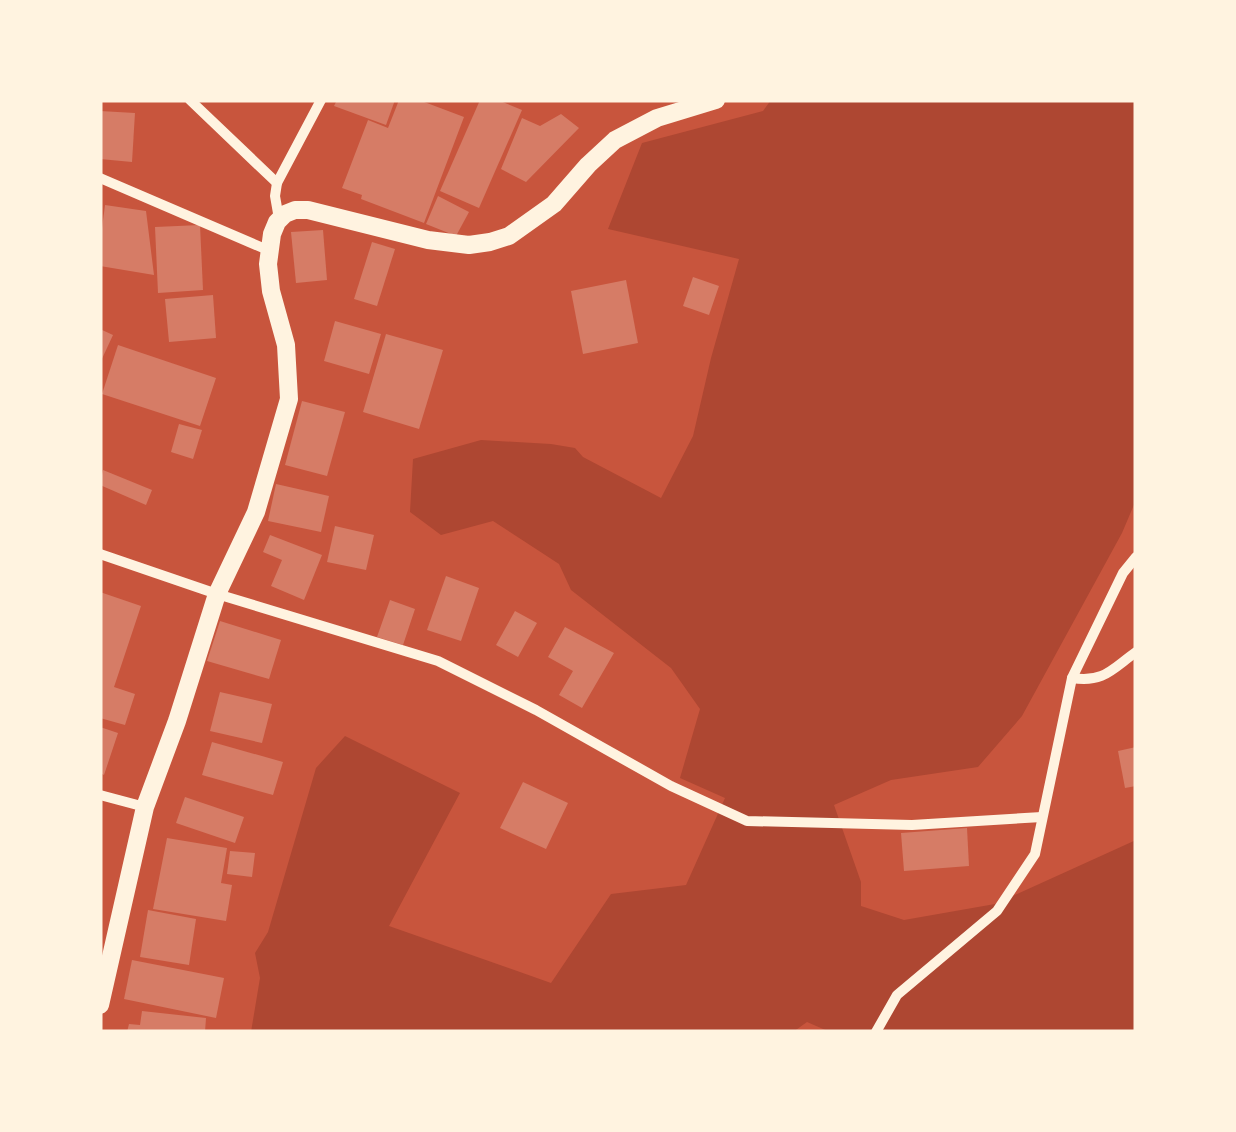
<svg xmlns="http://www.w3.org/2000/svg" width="1236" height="1132" viewBox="0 0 1236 1132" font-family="Lato,sans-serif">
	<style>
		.green { fill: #ae4732 }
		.building { fill: #d67c66 }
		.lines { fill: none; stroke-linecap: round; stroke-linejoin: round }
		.minor { stroke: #fff3e0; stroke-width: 10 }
		.tertiary { stroke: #fff3e0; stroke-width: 18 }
	</style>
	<rect width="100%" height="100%" fill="#c8553d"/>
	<!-- green -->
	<path class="green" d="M771 100H1136V500L1122 533 1022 716 978 767 891 780 834 805 861 882V906L904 920 995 904 1136 840V1032H830L807 1022 793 1032H251L260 978 255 953 268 932 316 768 345 736 460 793 389 926 551 983 611 894 686 885 725 798 680 778 700 709 671 668 571 590 559 564 493 521 441 535 410 512 413 459 481 440 551 444 575 448 583 457 661 498 693 436 711 358 739 259 608 229 642 143 763 111Z"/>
	<!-- building -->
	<g class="building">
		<path d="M337 100H395L386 125 334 106Z"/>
		<path d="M399 100H419L464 117 424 223 361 199 362 195 342 188 368 120 388 128Z"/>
		<path d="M480 100H498L522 110 479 208 440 191Z"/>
		<path d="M100 111 135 113 132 162 100 159Z"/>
		<path d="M561 114 579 128 526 182 501 169 522 118 540 126Z"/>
		<path d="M438 196 469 212 456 236 426 224Z"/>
		<path d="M105 205 146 211 154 275 100 266V244Z"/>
		<path d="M200 225 203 290 158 293 155 227Z"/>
		<path d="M323 230 327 280 296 283 291 232Z"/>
		<path d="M372 242 395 249 377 306 354 299Z"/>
		<path d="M693 277 719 286 709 315 683 306Z"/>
		<path d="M626 280 638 343 583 354 571 291Z"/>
		<path d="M213 295 216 338 169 342 165 299Z"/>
		<path d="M335 321 381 334 369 374 324 361Z"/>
		<path d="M100 329 113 335 100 363Z"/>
		<path d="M386 334 443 350 419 429 363 412Z"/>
		<path d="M118 345 216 378 200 426 102 394Z"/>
		<path d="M302 401 345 412 327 476 285 465Z"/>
		<path d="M179 424 202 430 193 459 171 452Z"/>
		<path d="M103 470 152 490 146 505 100 485Z"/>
		<path d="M276 484 329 496 321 532 268 521Z"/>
		<path d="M335 526 374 535 366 570 327 562Z"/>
		<path d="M270 535 322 555 304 600 271 586 282 560 263 552Z"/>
		<path d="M446 576 479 588 461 641 427 630Z"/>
		<path d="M100 592 141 606 114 687 135 694 125 725 100 718Z"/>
		<path d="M390 600 415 609 403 645 377 637Z"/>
		<path d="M515 611 537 623 518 657 496 645Z"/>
		<path d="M220 621 281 640 269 679 207 661Z"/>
		<path d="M565 627 614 653 582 708 559 695 573 671 548 657Z"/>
		<path d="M220 692 272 704 262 743 210 731Z"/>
		<path d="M100 727 118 733 104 775 100 773Z"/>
		<path d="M212 742 283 762 273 795 202 775Z"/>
		<path d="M1136 747V786L1125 788 1118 751Z"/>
		<path d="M523 782 568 803 546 849 500 828Z"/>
		<path d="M185 797 244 817 235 843 176 823Z"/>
		<path d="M967 828 969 866 904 871 901 833Z"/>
		<path d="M167 838 227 848 221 883 232 885 226 921 153 909Z"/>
		<path d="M230 851 255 853 252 877 227 874Z"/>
		<path d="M148 910 196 919 189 965 140 957Z"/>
		<path d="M132 960 224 978 216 1018 124 999Z"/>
		<path d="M142 1011 206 1018 205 1032H127L129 1024 140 1025Z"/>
	</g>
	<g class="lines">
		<!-- minor -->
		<g class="minor">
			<path d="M190 100 277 183"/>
			<path d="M100 178 270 251"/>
			<path d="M279 219 275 196 277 183 321 100"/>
			<path d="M100 554 217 594 438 661 536 710 671 786 747 821 912 825 1042 817"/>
			<path d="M1072 678C1104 683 1112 669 1136 652"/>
			<path d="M100 795 145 807"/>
			<path d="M876 1032 897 995 997 911 1035 854 1072 678 1123 573 1136 557"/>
		</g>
		<!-- tertiary -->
		<path class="tertiary" d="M100 1005 145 807 177 721 217 594 256 512 289 399 286 345 271 291 268 264 272 234 277 222 285 214 295 210H308L428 240 469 245 490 242 509 236 554 204 588 165 615 140 657 118 716 100"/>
	</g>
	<!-- border -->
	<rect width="1236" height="1132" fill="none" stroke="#fff3e0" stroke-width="205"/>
</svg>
